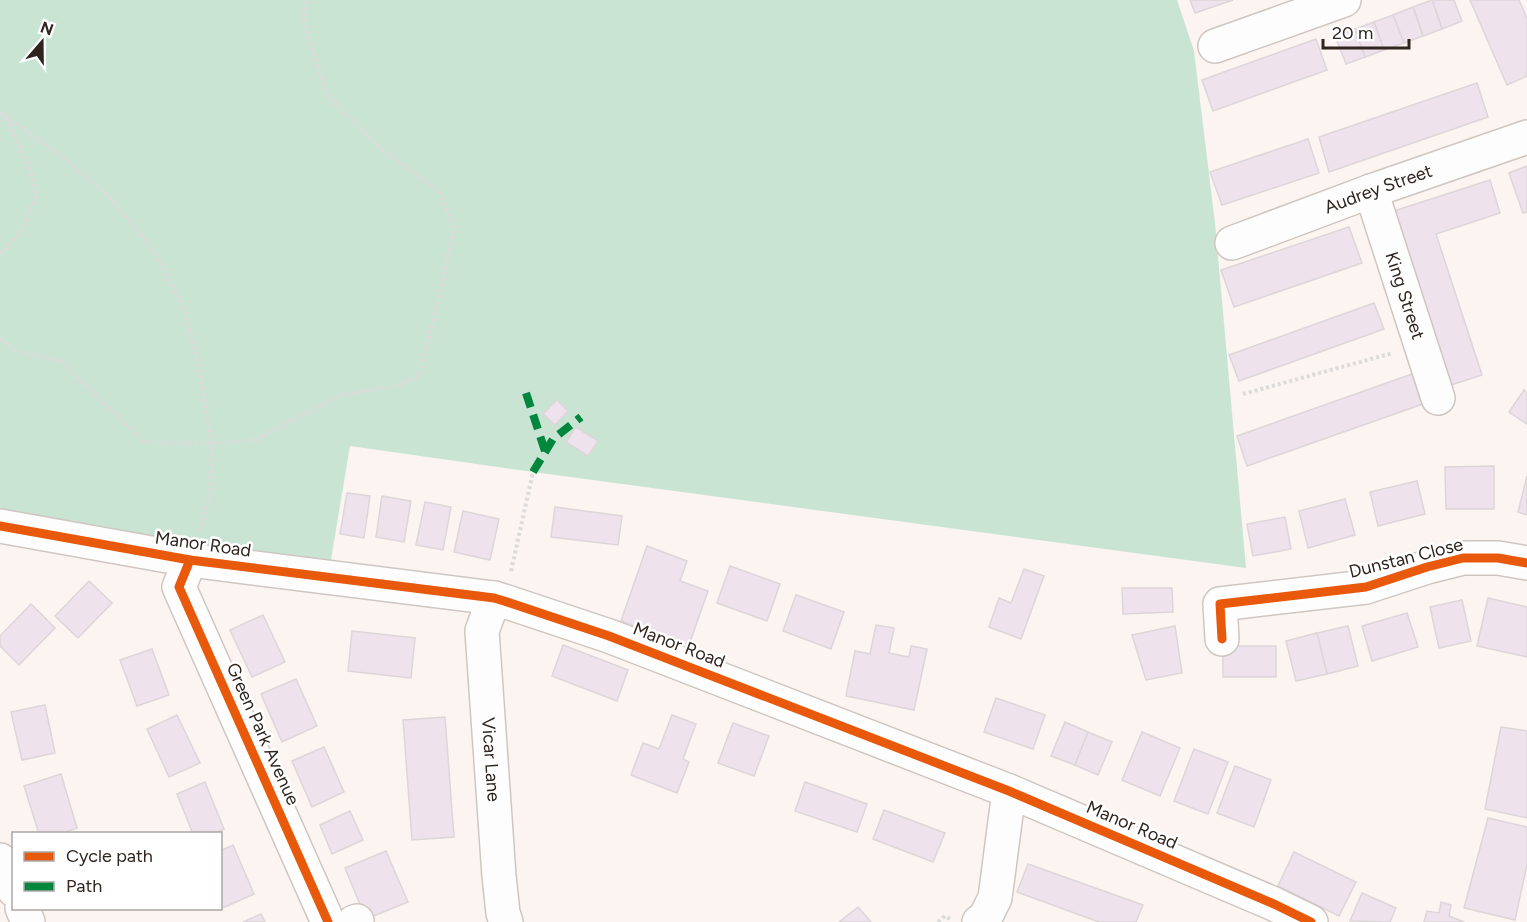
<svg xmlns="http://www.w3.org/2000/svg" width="1527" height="922" viewBox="0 0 1527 922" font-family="Figtree,sans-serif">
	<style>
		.green { fill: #cae4d4 }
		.building { fill: #eee3ec; stroke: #ddd6d9; stroke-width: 1.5 }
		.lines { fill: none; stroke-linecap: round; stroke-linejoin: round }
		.minor-casing { stroke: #cfc6c1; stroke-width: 36 }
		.path { stroke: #dddbda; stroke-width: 4; stroke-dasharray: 3 3; stroke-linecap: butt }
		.minor { stroke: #fefdfd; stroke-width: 33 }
		.quiet { stroke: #00873e; stroke-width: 8; stroke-dasharray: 15 8; stroke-linecap: butt }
		.cycleway-casing { stroke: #fff; stroke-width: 13 }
		.cycleway { stroke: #e8590c; stroke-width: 9 }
		.labels { text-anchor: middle; stroke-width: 5; stroke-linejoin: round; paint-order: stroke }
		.street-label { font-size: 18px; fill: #2f241e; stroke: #fff }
	</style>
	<rect width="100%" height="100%" fill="#fbf4f0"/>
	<!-- green -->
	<path class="green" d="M0 0H1177L1194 51 1215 223 1246 568 533 472 350 446 328 578 0 526Z"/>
	<!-- building -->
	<g class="building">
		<path d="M1190 0H1233L1195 13Z"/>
		<path d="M1432 0H1454L1462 21 1442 29Z"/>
		<path d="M1432 0 1442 29 1423 36 1413 7Z"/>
		<path d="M1470 0H1519L1527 18V76L1507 85Z"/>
		<path d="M1413 7 1423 36 1404 43 1393 15Z"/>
		<path d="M1393 15 1404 43 1384 50 1374 22Z"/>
		<path d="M1374 22 1384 50 1365 57 1355 29Z"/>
		<path d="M1355 29 1365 57 1346 64 1335 36Z"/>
		<path d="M1316 39 1327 70 1213 111 1202 80Z"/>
		<path d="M1477 83 1488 117 1329 172 1319 137Z"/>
		<path d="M1308 139 1319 173 1222 205 1210 172Z"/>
		<path d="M1527 166V212L1523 213 1509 173Z"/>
		<path d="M1490 180 1500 213 1436 234 1482 375 1451 385 1394 211Z"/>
		<path d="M1349 227 1362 263 1234 307 1221 270Z"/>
		<path d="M1374 303 1384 329 1239 381 1229 355Z"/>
		<path d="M1412 374 1423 404 1247 466 1237 436Z"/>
		<path d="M1524 390 1527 393V424L1509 412Z"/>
		<path d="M557 400 568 411 555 425 543 414Z"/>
		<path d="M576 427 598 441 588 456 566 442Z"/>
		<path d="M1494 466V509H1446L1445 467Z"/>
		<path d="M1527 476V515L1518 512Z"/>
		<path d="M1417 481 1425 514 1378 526 1370 492Z"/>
		<path d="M347 493 370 496 364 538 340 534Z"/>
		<path d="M382 496 411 501 404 542 376 537Z"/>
		<path d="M1345 499 1355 535 1308 548 1299 511Z"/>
		<path d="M425 502 451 507 443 550 416 545Z"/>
		<path d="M555 507 622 516 618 545 551 537Z"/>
		<path d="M463 511 499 519 490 560 454 552Z"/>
		<path d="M1285 517 1291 549 1253 556 1247 524Z"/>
		<path d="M647 546 687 561 680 581 708 591 689 645 621 621Z"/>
		<path d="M730 566 780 584 767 621 717 603Z"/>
		<path d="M1024 569 1044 576 1021 639 989 627 999 598 1011 603Z"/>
		<path d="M89 581 112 603 78 638 55 616Z"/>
		<path d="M1122 588H1172L1173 612 1123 614Z"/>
		<path d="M796 595 844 612 831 649 783 631Z"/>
		<path d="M1488 598 1527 607V657L1477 646Z"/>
		<path d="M1462 600 1471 641 1439 648 1430 607Z"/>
		<path d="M31 604 55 628 19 665 0 646V636Z"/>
		<path d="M1407 613 1418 647 1372 661 1362 626Z"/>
		<path d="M263 615 285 662 252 677 230 630Z"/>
		<path d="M876 625 894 628 889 653 909 657 911 646 927 649 914 710 846 696 855 651 870 654Z"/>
		<path d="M1175 626 1182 673 1146 680 1132 635Z"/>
		<path d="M1348 626 1358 666 1327 674 1317 633Z"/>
		<path d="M352 631 415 638 411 678 348 671Z"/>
		<path d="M1317 633 1327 674 1296 681 1286 641Z"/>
		<path d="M563 645 628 670 617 701 552 676Z"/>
		<rect x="1223" y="646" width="53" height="31"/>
		<path d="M152 649 169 695 137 706 120 660Z"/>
		<path d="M296 679 317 726 282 742 261 694Z"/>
		<path d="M996 698 1045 715 1033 749 984 732Z"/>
		<path d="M45 705 55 753 22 760 11 712Z"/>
		<path d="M177 715 200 763 169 777 147 729Z"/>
		<path d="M672 715 696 724 683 759 689 762 677 793 631 775 643 743 659 749Z"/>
		<path d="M445 717 454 837 412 840 403 720Z"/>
		<path d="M1065 722 1088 732 1075 765 1051 756Z"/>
		<path d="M733 723 769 736 754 776 718 763Z"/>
		<path d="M1501 727 1527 731V818L1485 809Z"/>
		<path d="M1088 732 1112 742 1098 775 1075 765Z"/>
		<path d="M1142 732 1180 748 1160 796 1122 780Z"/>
		<path d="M324 747 344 792 312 807 292 761Z"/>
		<path d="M1194 749 1228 762 1208 814 1174 801Z"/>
		<path d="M1235 766 1271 780 1254 827 1217 813Z"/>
		<path d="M61 774 77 828 60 834H39L24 786Z"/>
		<path d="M205 782 224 829 213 834H193L177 794Z"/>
		<path d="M805 782 867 804 857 832 795 811Z"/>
		<path d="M884 810 945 833 933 862 873 839Z"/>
		<path d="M350 811 363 840 332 854 320 825Z"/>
		<path d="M1488 818 1527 827V865L1515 920 1464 908Z"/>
		<path d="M233 845 254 894 218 910 217 908H220V851Z"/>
		<path d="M386 851 408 902 366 919 345 868Z"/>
		<path d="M1294 852 1356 882 1339 916 1278 886Z"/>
		<path d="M1028 864 1143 905 1136 922H1099L1017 892Z"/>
		<path d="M1362 893 1396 908 1390 922 1350 921Z"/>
		<path d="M1441 902 1451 905 1449 916 1464 922H1424L1427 911 1439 913Z"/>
		<path d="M858 907 871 922H839Z"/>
		<path d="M261 914 265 922H243Z"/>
	</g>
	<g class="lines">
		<defs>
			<g id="minor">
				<path d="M1215 46 1344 0"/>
				<path id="s1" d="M1371 191 1438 398"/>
				<path id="s2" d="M1232 243 1371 191 1527 137"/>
				<path d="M0 526 190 560 494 598 504 601 609 636 1009 791 1274 904 1311 922"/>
				<path d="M190 560 179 587 328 922"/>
				<path id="s3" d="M494 598 482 631 499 876 503 913 506 922"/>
				<path d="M1222 639 1220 604 1366 587 1427 567 1463 558H1498L1527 563"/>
				<path d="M0 860 14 890"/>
				<path d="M22 908 28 922"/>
				<path d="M354 922 357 921"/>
				<path d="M979 922 985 918 995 898 1009 791"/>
			</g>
		</defs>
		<!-- minor casing -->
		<use href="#minor" class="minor-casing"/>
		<!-- path -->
		<g class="path">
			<path d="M0 113 60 155 111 199 156 253 183 306 198 362 212 444 210 496 199 531"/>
			<path d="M0 254 19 233 36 197 30 168 4 115"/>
			<path d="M0 338 15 351 59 360 144 442 212 444 255 440 340 395 397 386 419 375 441 290 454 228 439 191 380 149 328 96 304 25 305 0"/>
			<path d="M1243 394 1393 353"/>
			<path d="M511 571 533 472"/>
			<path d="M938 922 945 916 950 919"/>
		</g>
		<!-- minor -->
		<use href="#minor" class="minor"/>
		<!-- quiet -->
		<g class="quiet">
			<path d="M526 393 545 451"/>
			<path d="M533 472 553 439 581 417"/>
		</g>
		<defs>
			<g id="cycleway">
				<path d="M0 526 190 560 494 598 504 601 609 636 1009 791 1274 904 1311 922"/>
				<path d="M190 560 179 587 328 922"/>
				<path d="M1222 639 1220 604 1366 587 1427 567 1463 558H1498L1527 563"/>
			</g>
		</defs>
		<!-- cycleway casing -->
		<use href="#cycleway" class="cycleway-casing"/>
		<!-- cycleway -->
		<use href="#cycleway" class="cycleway"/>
	</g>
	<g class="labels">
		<!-- street labels -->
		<g class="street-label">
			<text dy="6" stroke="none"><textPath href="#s2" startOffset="156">Audrey Street</textPath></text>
			<text dy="6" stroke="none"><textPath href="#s1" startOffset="110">King Street</textPath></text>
			<text transform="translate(203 544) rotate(8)" y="6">Manor Road</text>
			<text transform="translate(1406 558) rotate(-14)" y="6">Dunstan Close</text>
			<text transform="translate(679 645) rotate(21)" y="6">Manor Road</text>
			<text transform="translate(263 734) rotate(66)" y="6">Green Park Avenue</text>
			<text dy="6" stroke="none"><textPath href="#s3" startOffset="164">Vicar Lane</textPath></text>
			<text transform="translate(1132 825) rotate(23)" y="6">Manor Road</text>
		</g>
	</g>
	<!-- legend -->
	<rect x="12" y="832" width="210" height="78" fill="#ffffff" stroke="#aca7a5" stroke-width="1.5"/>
	<rect x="24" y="852" width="30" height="9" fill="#e8590c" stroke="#aca7a5" stroke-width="1.5"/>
	<text x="66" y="862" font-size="18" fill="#2f241e">Cycle path</text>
	<rect x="24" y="882" width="30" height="9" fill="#00873e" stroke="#aca7a5" stroke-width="1.5"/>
	<text x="66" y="892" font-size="18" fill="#2f241e">Path</text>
	<!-- north arrow -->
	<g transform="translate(42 42) rotate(20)" stroke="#ffffff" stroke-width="4.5" paint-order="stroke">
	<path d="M0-4.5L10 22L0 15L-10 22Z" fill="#2f241e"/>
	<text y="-9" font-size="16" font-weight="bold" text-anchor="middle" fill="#2f241e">N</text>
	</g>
	<!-- scale -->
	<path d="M1323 39v9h86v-9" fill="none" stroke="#2f241e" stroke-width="3"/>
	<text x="1332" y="39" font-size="18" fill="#2f241e" stroke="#ffffff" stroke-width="4.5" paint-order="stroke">20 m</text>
</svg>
